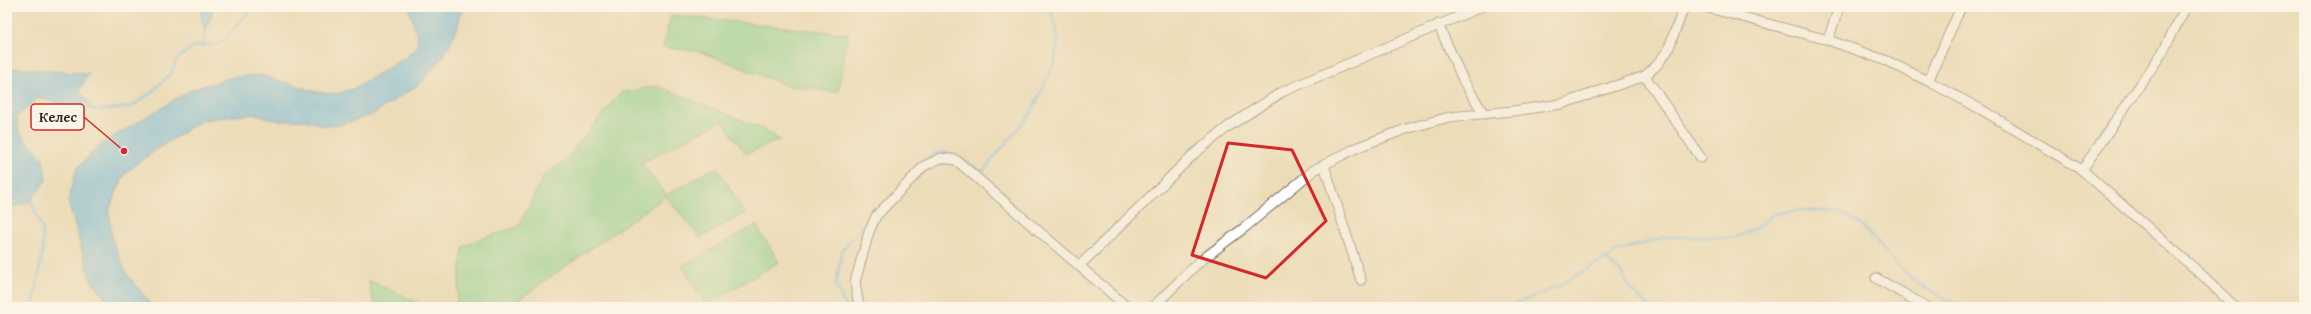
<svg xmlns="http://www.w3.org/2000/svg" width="2311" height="314" viewBox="0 0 2311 314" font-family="'Gentium Book Plus',serif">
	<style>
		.green { fill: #87d798; stroke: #598162 }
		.water { fill: #6fbdea; stroke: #4d748a }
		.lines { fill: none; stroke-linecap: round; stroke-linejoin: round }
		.stream { stroke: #6fbdea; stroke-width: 2.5 }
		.minor-casing { stroke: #6f695d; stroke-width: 11 }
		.minor { stroke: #fff; stroke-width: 9 }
		.marked { fill: none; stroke: #d62828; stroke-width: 3; stroke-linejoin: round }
		.leader { fill: none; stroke: #d62828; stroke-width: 1.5 }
		.callout-dot { fill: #d62828; stroke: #fcf5e5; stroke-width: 1.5 }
		.callout { fill: #fcf5e5; stroke: #d62828; stroke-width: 1.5 }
		.callout-label { font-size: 14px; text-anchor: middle; font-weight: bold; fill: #2b2b2b }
	</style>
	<rect width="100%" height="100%" fill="#fcf5e5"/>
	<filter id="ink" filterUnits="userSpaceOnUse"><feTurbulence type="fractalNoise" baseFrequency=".025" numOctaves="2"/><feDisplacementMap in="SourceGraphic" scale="8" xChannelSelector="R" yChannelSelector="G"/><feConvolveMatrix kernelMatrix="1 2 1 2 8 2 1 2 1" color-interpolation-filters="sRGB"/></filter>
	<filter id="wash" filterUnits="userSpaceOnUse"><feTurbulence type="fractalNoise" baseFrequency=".012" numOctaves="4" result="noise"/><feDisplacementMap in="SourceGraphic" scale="16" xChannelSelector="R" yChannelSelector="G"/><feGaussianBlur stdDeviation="0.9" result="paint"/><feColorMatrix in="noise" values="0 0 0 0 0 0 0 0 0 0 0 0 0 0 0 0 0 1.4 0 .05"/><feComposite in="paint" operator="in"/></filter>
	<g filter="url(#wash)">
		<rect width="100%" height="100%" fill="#ecddb9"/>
		<!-- green -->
		<g class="green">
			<path d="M671 15 848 34 838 92 788 86 701 52 663 47Z"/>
			<path d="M657 86 766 130 780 140 746 154 722 121 641 163 666 195 717 167 745 213 700 238 666 196 508 307H456L463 247C481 237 500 234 519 226L543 177 566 159 620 93Z"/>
			<path d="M756 225 779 262 706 305 682 266Z"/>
			<path d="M368 280 428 307H375Z"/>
		</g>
		<!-- water -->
		<g class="water">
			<path d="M202 7H218L214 8 205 32 201 16Z"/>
			<path d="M409 7H463L457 28 444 56 418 85 371 115 340 125 324 126 306 120 280 121 253 114 202 120 141 160 124 175 109 210 112 239 126 273 153 307H113L91 280 68 202 77 168 103 143 191 90 233 77 261 75 316 92 336 94 353 89 406 57 419 44Z"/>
			<path d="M7 67 89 74 79 90 95 110 61 104 40 97 17 116 19 132 43 159 46 180 31 201 10 208 7 206Z"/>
		</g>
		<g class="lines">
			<!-- stream -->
			<g class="stream">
				<path d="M204 45 205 32"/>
				<path d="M95 110 131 107 153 91 171 73 177 59 194 46 220 44 253 7"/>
				<path d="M907 177C939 142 946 147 982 172L1031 113 1055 61 1058 36 1050 7"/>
				<path d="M31 201 42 228 43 249 33 307"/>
				<path d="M1605 258 1620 271 1632 291 1650 307"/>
				<path d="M846 307 836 285 842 250 872 216"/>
				<path d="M1507 307 1556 287 1620 250 1666 237 1733 238 1753 230 1774 214 1800 210 1840 212 1859 223 1907 275 1926 289 1963 307"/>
			</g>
		</g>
	</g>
	<g filter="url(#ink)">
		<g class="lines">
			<defs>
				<g id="minor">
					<path d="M1705 7 1828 40 1887 61 1928 81 1982 110 2082 170 2201 274 2235 307"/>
					<path d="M1438 24 1464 82 1484 114"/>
					<path d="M1828 40 1839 7"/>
					<path d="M1645 76 1701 158"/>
					<path d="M1928 81 1961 7"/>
					<path d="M1324 165 1361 280"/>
					<path d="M2082 170 2162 53 2186 7"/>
					<path d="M1079 266 1194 154 1229 126 1282 92 1481 7"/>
					<path d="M1876 278 1927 307"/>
					<path d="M859 307 855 282 869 232 876 216 924 166 941 158 956 160 1127 307"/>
					<path d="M1153 307 1199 262 1244 228 1314 170 1358 147 1406 129 1449 117 1513 111 1561 104 1645 76 1657 65 1668 50 1684 7"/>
				</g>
			</defs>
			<!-- minor casing -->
			<use href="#minor" class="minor-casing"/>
			<!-- minor -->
			<use href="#minor" class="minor"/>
		</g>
	</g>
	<!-- marked area -->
	<path d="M0 0H2311V314H0ZM1228 143 1292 150 1326 221 1266 278 1192 255Z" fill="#ecddb9" fill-opacity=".55" fill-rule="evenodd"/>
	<path class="marked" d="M1228 143 1292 150 1326 221 1266 278 1192 255Z"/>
	<!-- callouts -->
	<path class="leader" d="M124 151L84 117"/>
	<circle class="callout-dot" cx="124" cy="151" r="4"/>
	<rect class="callout" x="31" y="104" width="53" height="26" rx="4"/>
	<g class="callout-label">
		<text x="58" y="122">Келес</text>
	</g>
	<!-- margin -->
	<rect width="2311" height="314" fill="none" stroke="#fcf5e5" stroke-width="24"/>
</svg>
